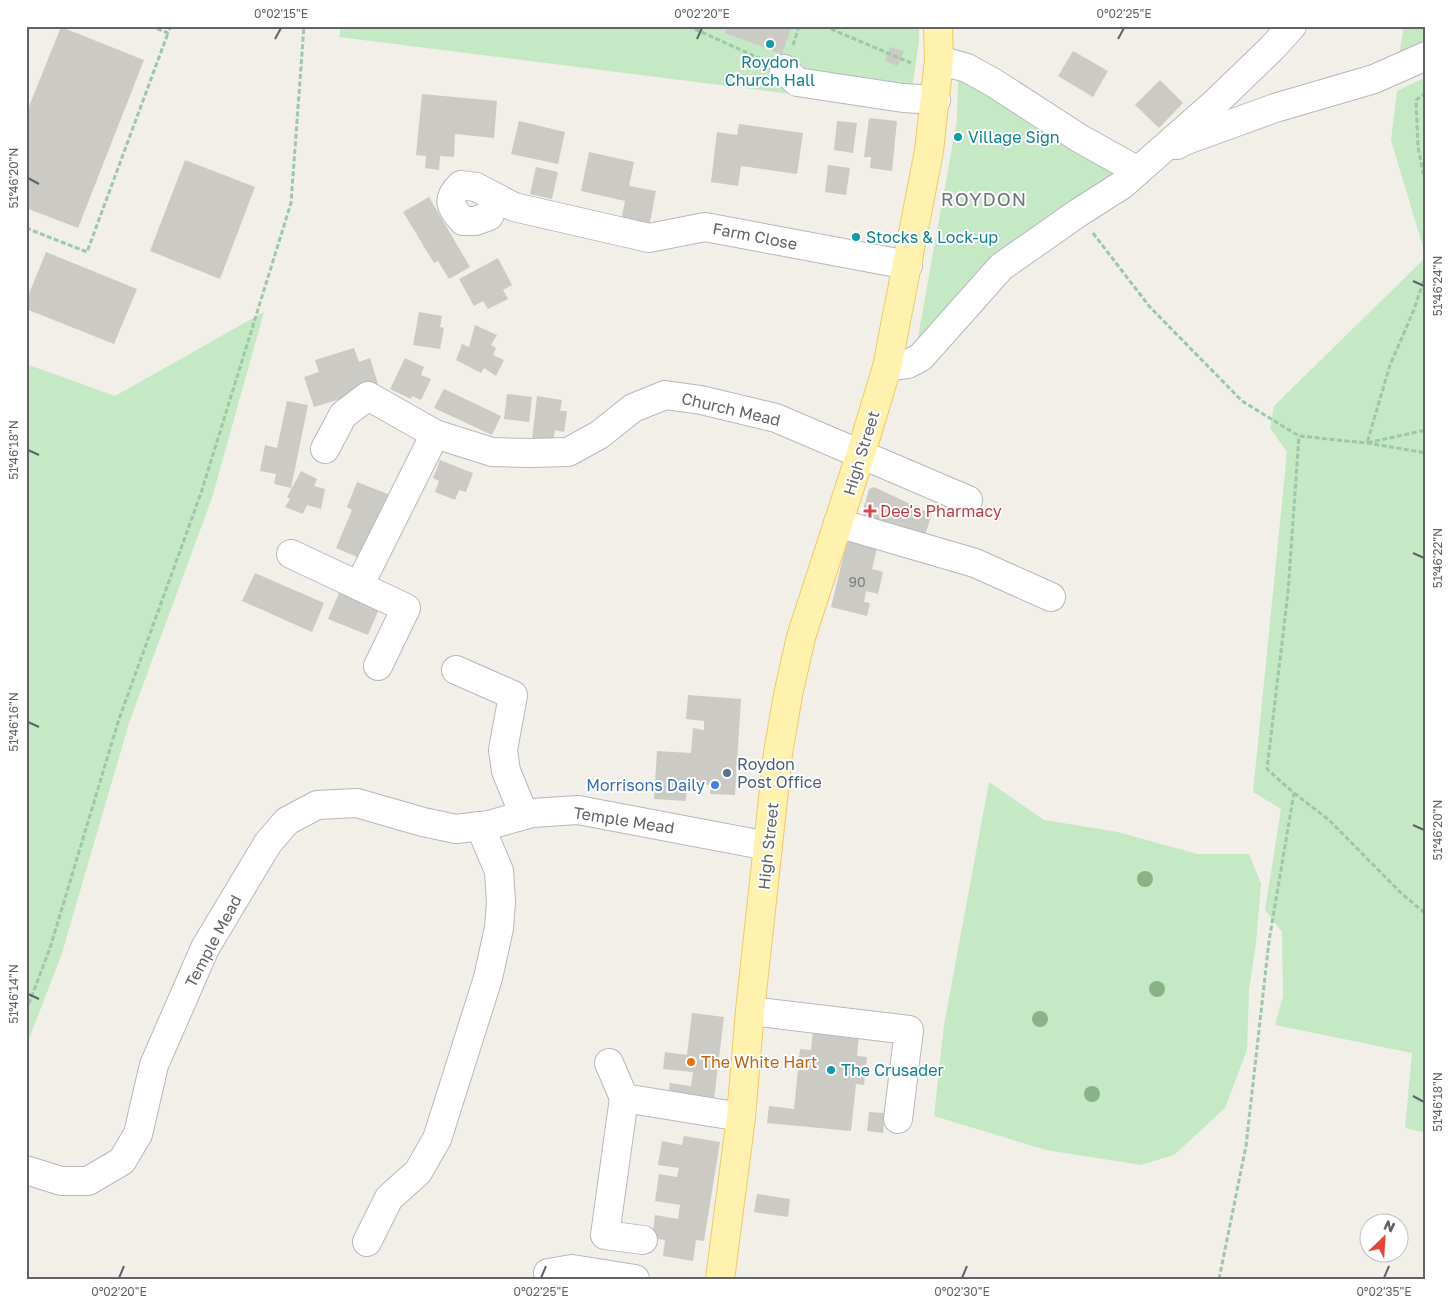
<svg xmlns="http://www.w3.org/2000/svg" width="1452" height="1305" viewBox="0 0 1452 1305" font-family="'Golos Text',sans-serif">
	<style>
		.green { fill: #c5e8c5 }
		.building { fill: #cccac5 }
		.lines { fill: none; stroke-linecap: round; stroke-linejoin: round }
		.minor-casing { stroke: #b5b8bc; stroke-width: 30 }
		.major-casing { stroke: #f2c960; stroke-width: 30 }
		.path { stroke: #9cc7a9; stroke-width: 3; stroke-dasharray: 5 2.5; stroke-linecap: butt }
		.minor { stroke: #fff; stroke-width: 28 }
		.major { stroke: #fff2af; stroke-width: 28 }
		.tree { fill: #89b387 }
		.ticks { fill: none; stroke: #5f6368; stroke-width: 2 }
		.culture-dot { fill: #0f9aa8; stroke: #fff; stroke-width: 2 }
		.health-dot { fill: #e0444e; stroke: #fff; stroke-width: 2 }
		.service-dot { fill: #5c6f8a; stroke: #fff; stroke-width: 2 }
		.shop-dot { fill: #3f7fe0; stroke: #fff; stroke-width: 2 }
		.food-dot { fill: #e8710a; stroke: #fff; stroke-width: 2 }
		.labels { text-anchor: middle; stroke-width: 4; stroke-linejoin: round; paint-order: stroke }
		.number-label { font-size: 14px; fill: #7a7d7f }
		.culture-label { font-size: 16px; fill: #0d838f; stroke: #fff; text-anchor: start }
		.street-label { font-size: 16px; fill: #5f6368; stroke: #fff }
		.health-label { font-size: 16px; fill: #be3a42; stroke: #fff; text-anchor: start }
		.service-label { font-size: 16px; fill: #4e5e75; stroke: #fff; text-anchor: start }
		.shop-label { font-size: 16px; fill: #366cbe; stroke: #fff; text-anchor: end }
		.food-label { font-size: 16px; fill: #c56008; stroke: #fff; text-anchor: start }
		.quarter-label { font-size: 19px; letter-spacing: 1px; fill: #70757a; stroke: #fff }
		.neatline { fill: none; stroke: #5f6368; stroke-width: 2 }
		.ticks-label { font-size: 12px; text-anchor: middle; fill: #5f6368 }
	</style>
	<rect width="100%" height="100%" fill="#f1efe8"/>
	<!-- green -->
	<g class="green">
		<path d="M341 26H919V41L912 89 831 99 339 37Z"/>
		<path d="M1404 26H1426V57L1396 73Z"/>
		<path d="M962 77 1114 171 1112 179 1067 205 1015 239 975 273 923 340 918 337 957 120 958 80Z"/>
		<path d="M1426 77V1133L1405 1128 1412 1053 1275 1025 1283 996 1282 932 1265 910 1281 809 1253 792 1287 452 1270 428 1274 406 1426 257 1391 140 1397 91Z"/>
		<path d="M264 312 212 498 129 723 62 953 26 1047V364L115 396Z"/>
		<path d="M989 782 1044 820 1118 832 1197 854H1249L1261 884 1256 943 1249 990 1247 1050 1225 1108 1174 1155 1141 1165 1046 1150 934 1116 944 1025Z"/>
	</g>
	<!-- building -->
	<g class="building">
		<path d="M728 26H792L782 54 725 33Z"/>
		<path d="M61 27 144 60 78 228 26 208V114Z"/>
		<path d="M890 47 904 51 898 66 885 61Z"/>
		<path d="M1073 51 1108 71 1093 97 1058 76Z"/>
		<path d="M1160 80 1183 103 1159 128 1135 105Z"/>
		<path d="M422 94 497 101 494 138 455 134 454 157 440 156 439 170 425 168 426 156 416 155Z"/>
		<path d="M869 118 897 121 892 171 870 168 871 157H864Z"/>
		<path d="M519 121 565 132 558 164 511 154Z"/>
		<path d="M837 121 857 123 853 153 834 150Z"/>
		<path d="M739 124 803 133 797 174 741 166 738 186 711 182 717 132 737 135Z"/>
		<path d="M589 152 634 162 629 186 656 191 648 232 620 226 625 201 581 191Z"/>
		<path d="M185 160 255 187 220 279 150 251Z"/>
		<path d="M828 165 850 168 846 195 825 192Z"/>
		<path d="M536 167 558 172 552 199 530 194Z"/>
		<path d="M429 197 470 267 449 279 438 261 434 263 403 212Z"/>
		<path d="M46 252 137 289 114 344 26 309V301Z"/>
		<path d="M498 258 512 285 503 290 508 299 488 309 483 301 474 306 459 279Z"/>
		<path d="M419 312 442 316 440 327 444 328 440 349 413 345Z"/>
		<path d="M475 325 497 335 491 345 496 348 493 355 504 360 496 376 484 368 481 373 456 360 462 344 469 347Z"/>
		<path d="M354 348 359 362 370 358 379 387 314 407 304 377 319 372 315 360Z"/>
		<path d="M405 358 424 367 421 375 431 379 421 400 412 396 411 399 390 389Z"/>
		<path d="M444 389 501 416 492 435 434 408Z"/>
		<path d="M507 394 532 397 529 422 504 419Z"/>
		<path d="M537 396 562 400 560 411H567L564 432 555 430 553 442 532 439Z"/>
		<path d="M287 401 308 405 291 488 274 484 276 474 260 471 265 445 277 448Z"/>
		<path d="M440 460 473 473 466 492 459 490 455 500 435 492 439 481 433 478Z"/>
		<path d="M301 471 317 479 314 486 325 489 321 509 307 505 303 514 285 507 290 499 287 497Z"/>
		<path d="M357 482 393 496 362 559 336 548 352 510 347 507Z"/>
		<path d="M874 487 932 514 925 535 861 517 869 489Z"/>
		<path d="M847 541 877 548 872 569 883 572 878 594 866 591 864 602 870 603 867 616 831 607Z"/>
		<path d="M255 573 324 603 312 632 242 601Z"/>
		<path d="M339 593 379 609 368 635 328 619Z"/>
		<path d="M688 695 741 699 735 795 710 794 711 785 687 783 686 801 654 799 657 751 691 753 693 728 704 730V721L686 719Z"/>
		<path d="M692 1013 724 1017 714 1099 668 1094 670 1083 691 1086 693 1072 663 1069 665 1052 687 1055Z"/>
		<path d="M813 1030 859 1035 857 1056 867 1057 864 1085 856 1084 851 1131 767 1123 769 1106 794 1109 800 1049 811 1050Z"/>
		<path d="M869 1112 885 1113 883 1133 867 1131Z"/>
		<path d="M684 1136 720 1142 704 1241 696 1240 693 1261 663 1256 665 1240 652 1238 655 1215 678 1219 680 1205 655 1201 659 1174 677 1177 679 1168 658 1165 662 1141 682 1145Z"/>
		<path d="M757 1194 790 1199 788 1217 754 1212Z"/>
	</g>
	<g class="lines">
		<defs>
			<g id="minor">
				<path d="M939 60 967 68 994 83 1079 138 1138 171"/>
				<path d="M784 69 797 82 903 98 936 100"/>
				<path d="M1177 145 1184 141 1275 108 1374 79 1426 56"/>
				<path d="M497 198 489 216 475 221H463C450 207 446 199 461 185L476 187 514 207 649 238 705 227 908 265"/>
				<path d="M887 367 908 364 921 357 1001 267 1078 213 1122 185 1215 103 1272 48 1292 26"/>
				<path d="M325 449 343 415 368 396 435 434 492 452 530 453 568 452 599 435 633 408 665 395 701 400 776 418 968 500"/>
				<path d="M838 523 975 563 1051 597"/>
				<path d="M291 554 406 608 378 666"/>
				<path d="M359 586 435 434"/>
				<path d="M456 670 513 695 503 750 506 771 524 815"/>
				<path d="M750 1011 909 1030 898 1119"/>
				<path d="M609 1063 624 1098 741 1117"/>
				<path d="M624 1098 605 1235 643 1240"/>
				<path d="M26 1170 61 1181H88L122 1161 138 1134 154 1065 205 948 268 843 287 821 317 805 357 803 423 822 456 829 489 825 532 813 578 810 768 846"/>
				<path d="M367 1242 389 1198 418 1172 437 1139 488 978 499 928 501 902 499 871 480 826"/>
				<path d="M548 1273 572 1269 635 1279"/>
			</g>
			<path id="major" d="M720 1279 741 1117 750 1011 778 753 788 695 801 637 861 453 887 367 929 151 939 60 938 26"/>
		</defs>
		<!-- minor casing -->
		<use href="#minor" class="minor-casing"/>
		<!-- major casing -->
		<use href="#major" class="major-casing"/>
		<!-- path -->
		<g class="path">
			<path d="M150 26 168 33 171 26"/>
			<path d="M688 26 761 59"/>
			<path d="M824 26 911 63"/>
			<path d="M26 28 28 26"/>
			<path d="M793 45 799 26"/>
			<path d="M1426 93 1416 100 1418 147 1426 187"/>
			<path d="M26 228 87 252 168 33"/>
			<path d="M1093 233 1149 306 1242 401 1299 436 1367 443 1426 453"/>
			<path d="M1426 274 1413 312 1390 365 1367 443 1426 430"/>
			<path d="M1294 793 1329 820 1402 894 1426 914"/>
			<path d="M26 1011 50 948 119 719 201 493 291 203 304 26"/>
			<path d="M1219 1279 1246 1146 1269 941 1294 793 1267 769 1288 592 1299 436"/>
		</g>
		<!-- minor -->
		<use href="#minor" class="minor"/>
		<!-- major -->
		<use href="#major" class="major"/>
	</g>
	<!-- trees -->
	<g class="tree">
		<circle cx="1145" cy="879" r="8"/>
		<circle cx="1157" cy="989" r="8"/>
		<circle cx="1040" cy="1019" r="8"/>
		<circle cx="1092" cy="1094" r="8"/>
	</g>
	<!-- ticks -->
	<path class="ticks" d="M275 39 281 28M697 39 702 28M1118 39 1124 28M28 178 39 184M1413 281 1424 286M28 450 39 455M1413 553 1424 558M28 722 39 727M1413 825 1424 830M28 994 39 999M1413 1096 1424 1102M119 1278 124 1266M541 1278 546 1266M962 1278 967 1266M1384 1278 1389 1266"/>
	<!-- markers -->
	<g class="culture-dot">
		<circle cx="770" cy="44" r="5"/>
		<circle cx="958" cy="137" r="5"/>
		<circle cx="856" cy="237" r="5"/>
		<circle cx="831" cy="1070" r="5"/>
	</g>
	<path class="health-dot" d="M867.5 503.5h5v5h5v5h-5v5h-5v-5h-5v-5h5z"/>
	<circle class="service-dot" cx="727" cy="773" r="5"/>
	<circle class="shop-dot" cx="715" cy="785" r="5"/>
	<circle class="food-dot" cx="691" cy="1062" r="5"/>
	<g class="labels">
		<!-- number labels -->
		<g class="number-label">
			<text x="857" y="587">90</text>
		</g>
		<!-- culture labels -->
		<g class="culture-label">
			<text x="770" y="68" text-anchor="middle">Roydon<tspan x="770" dy="18">Church Hall</tspan></text>
			<text x="968" y="143">Village Sign</text>
			<text x="866" y="243">Stocks &amp; Lock-up</text>
			<text x="841" y="1076">The Crusader</text>
		</g>
		<!-- street labels -->
		<g class="street-label">
			<text transform="translate(755 236) rotate(11)" y="6">Farm Close</text>
			<text transform="translate(731 409) rotate(13)" y="6">Church Mead</text>
			<text transform="translate(861 453) rotate(-73)" y="6">High Street</text>
			<text transform="translate(624 820) rotate(9)" y="6">Temple Mead</text>
			<text transform="translate(768 846) rotate(-84)" y="6">High Street</text>
			<text transform="translate(213 941) rotate(-62)" y="6">Temple Mead</text>
		</g>
		<!-- health labels -->
		<g class="health-label">
			<text x="880" y="517">Dee's Pharmacy</text>
		</g>
		<!-- service labels -->
		<g class="service-label">
			<text x="737" y="770">Roydon<tspan x="737" dy="18">Post Office</tspan></text>
		</g>
		<!-- shop labels -->
		<g class="shop-label">
			<text x="705" y="791">Morrisons Daily</text>
		</g>
		<!-- food labels -->
		<g class="food-label">
			<text x="701" y="1068">The White Hart</text>
		</g>
		<!-- quarter labels -->
		<g class="quarter-label">
			<text x="984" y="206">ROYDON</text>
		</g>
	</g>
	<!-- border -->
	<rect width="1452" height="1305" fill="none" stroke="#ffffff" stroke-width="55"/>
	<!-- north arrow -->
	<g transform="translate(1384 1238) rotate(25)"><circle r="24" fill="#ffffff" stroke="#bfc1c3"/>
	<path d="M0-4L9 19L0 12L-9 19Z" fill="#ea4335"/>
	<text y="-8" font-size="14" font-weight="bold" text-anchor="middle" fill="#5f6368">N</text>
	</g>
	<rect x="28" y="28" width="1396" height="1250" class="neatline"/>
	<g class="ticks-label">
		<text x="281" y="18">0°02'15"E</text>
		<text x="702" y="18">0°02'20"E</text>
		<text x="1124" y="18">0°02'25"E</text>
		<text transform="translate(14 178) rotate(-90)" y="4">51°46'20"N</text>
		<text transform="translate(1438 286) rotate(-90)" y="4">51°46'24"N</text>
		<text transform="translate(14 450) rotate(-90)" y="4">51°46'18"N</text>
		<text transform="translate(1438 558) rotate(-90)" y="4">51°46'22"N</text>
		<text transform="translate(14 722) rotate(-90)" y="4">51°46'16"N</text>
		<text transform="translate(1438 830) rotate(-90)" y="4">51°46'20"N</text>
		<text transform="translate(14 994) rotate(-90)" y="4">51°46'14"N</text>
		<text transform="translate(1438 1102) rotate(-90)" y="4">51°46'18"N</text>
		<text x="119" y="1296">0°02'20"E</text>
		<text x="541" y="1296">0°02'25"E</text>
		<text x="962" y="1296">0°02'30"E</text>
		<text x="1384" y="1296">0°02'35"E</text>
	</g>
</svg>
